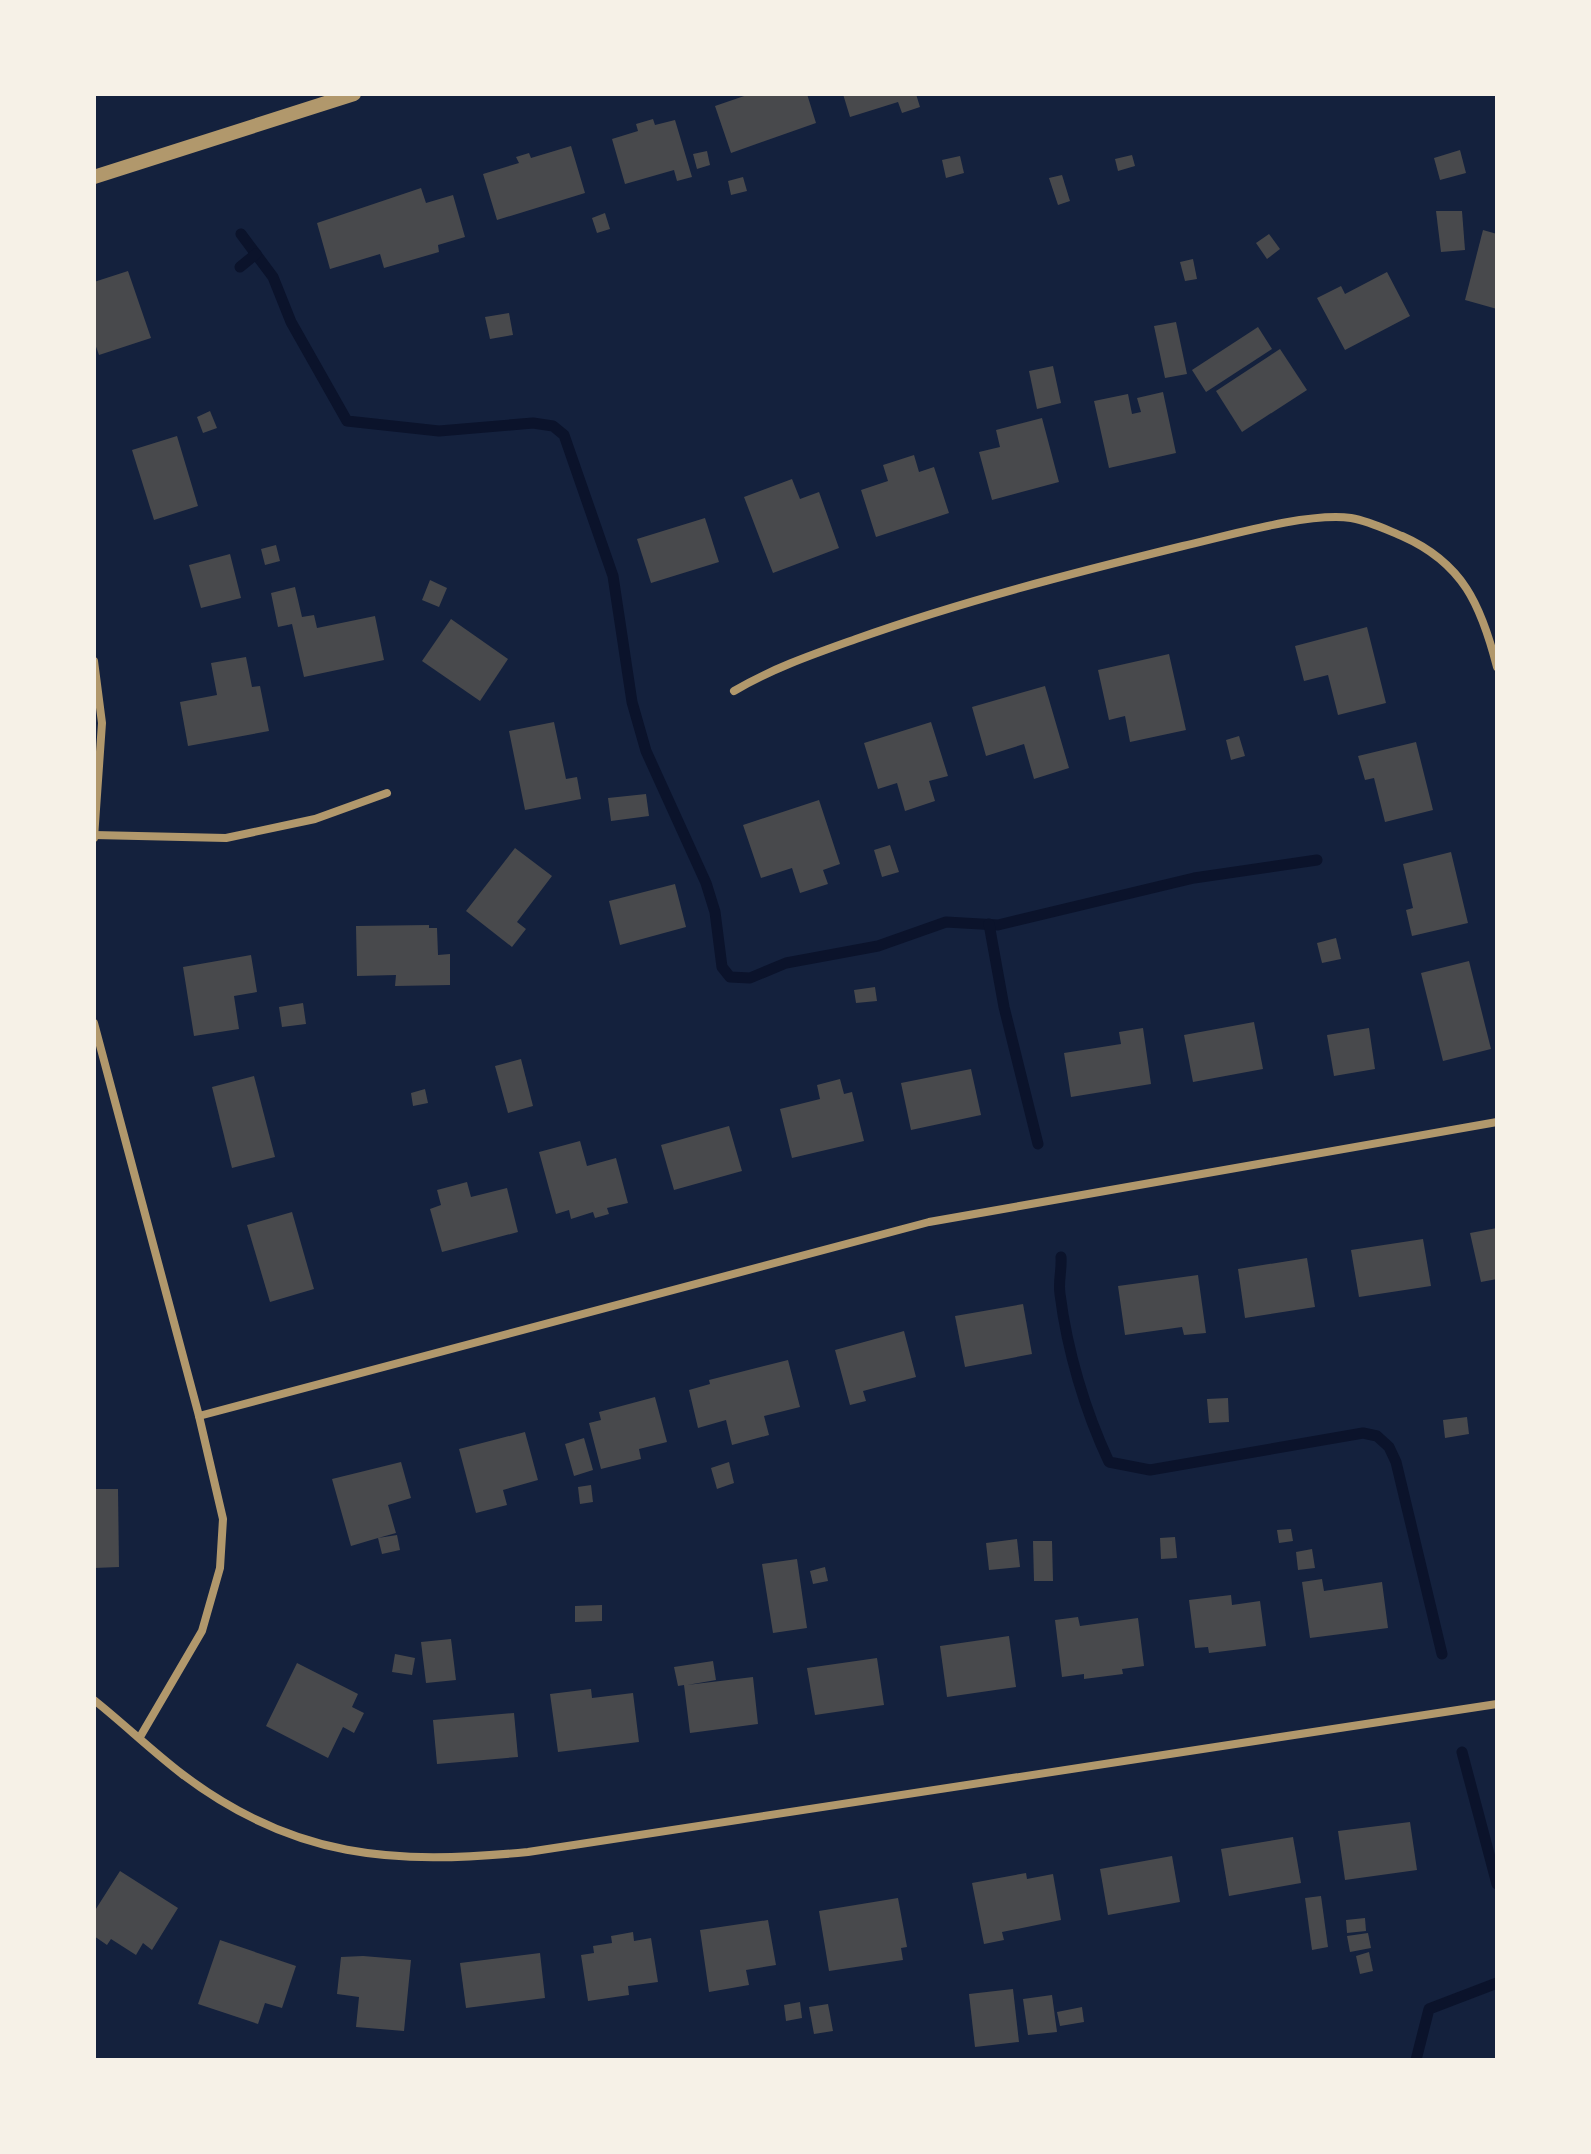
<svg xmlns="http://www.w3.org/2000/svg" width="1591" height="2154" viewBox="0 0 1591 2154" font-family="Inter,sans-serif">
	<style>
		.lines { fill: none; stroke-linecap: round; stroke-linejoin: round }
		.stream { stroke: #0b132b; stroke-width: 11 }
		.building { fill: #48494c }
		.minor { stroke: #b1986c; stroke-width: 8 }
		.tertiary { stroke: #b1986c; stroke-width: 14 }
	</style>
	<rect width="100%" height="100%" fill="#14213d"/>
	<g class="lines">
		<!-- stream -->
		<g class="stream">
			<path d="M241 234 273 277 291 322 347 421 439 431 533 423 553 426 564 435 613 576 632 702 646 751 706 883 715 912 722 967 730 977 750 978 786 963 878 946 946 922 998 925 1194 878 1317 860"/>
			<path d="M240 267 256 254"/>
			<path d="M989 924 1004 1007 1038 1144"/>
			<path d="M1061 1257C1062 1270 1058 1281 1060 1294 1067 1350 1085 1411 1109 1462L1150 1470 1363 1433 1377 1436 1389 1447 1396 1462 1442 1654"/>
			<path d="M1462 1752 1497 1884"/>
			<path d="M1416 2060 1429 2009 1497 1983"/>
		</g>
	</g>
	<!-- building -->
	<g class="building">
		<path d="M750 94H807L816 123 731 153 715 106Z"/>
		<path d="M843 94H916L920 107 902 113 898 102 850 117Z"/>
		<path d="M653 119 655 125 675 120 692 177 677 181 674 170 625 184 612 139 638 131 636 124Z"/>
		<path d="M571 146 585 193 497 220 483 174 519 163 516 157 529 153 531 158Z"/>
		<path d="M1460 150 1466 173 1440 180 1434 158Z"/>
		<path d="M707 151 710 165 697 169 693 154Z"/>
		<path d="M1132 155 1135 166 1118 171 1115 159Z"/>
		<path d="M960 156 964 173 946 178 942 160Z"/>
		<path d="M1062 175 1070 201 1058 205 1049 178Z"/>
		<path d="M743 177 747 191 731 195 728 181Z"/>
		<path d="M421 188 426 203 453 195 465 237 438 245 439 252 384 268 380 254 330 269 317 223Z"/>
		<path d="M1436 211H1462L1465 250 1441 252Z"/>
		<path d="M605 213 610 229 597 233 592 218Z"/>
		<path d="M1483 230 1497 234V309L1465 300Z"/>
		<path d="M1269 234 1280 249 1267 259 1256 243Z"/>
		<path d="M1193 259 1197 279 1185 281 1180 262Z"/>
		<path d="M128 271 151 338 99 355 94 341V282Z"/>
		<path d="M1387 272 1410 316 1345 350 1317 298 1341 286 1345 294Z"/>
		<path d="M509 313 513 335 490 339 485 317Z"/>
		<path d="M1176 322 1187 374 1165 378 1154 326Z"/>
		<path d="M1258 327 1272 349 1206 392 1192 370Z"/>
		<path d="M1280 349 1307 390 1242 432 1216 391Z"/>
		<path d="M1053 366 1061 403 1037 409 1029 371Z"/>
		<path d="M1163 392 1176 453 1109 468 1094 401 1128 394 1132 414 1141 412 1137 398Z"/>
		<path d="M210 411 217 428 203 433 197 417Z"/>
		<path d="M1042 418 1059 482 992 500 979 452 1000 447 996 430Z"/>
		<path d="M177 436 198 506 154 520 132 450Z"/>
		<path d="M914 455 919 472 934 467 949 513 876 537 861 490 888 481 883 465Z"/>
		<path d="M792 479 800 499 819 492 839 548 773 573 744 497Z"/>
		<path d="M705 518 719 562 651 583 637 539Z"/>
		<path d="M276 545 280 561 265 565 261 549Z"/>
		<path d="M230 554 241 598 201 608 189 565Z"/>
		<path d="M430 580 447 588 439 607 422 600Z"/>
		<path d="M295 587 302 617 314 615 317 628 375 616 384 660 304 677 292 624 278 627 271 593Z"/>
		<path d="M451 619 508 659 480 701 422 661Z"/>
		<path d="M1367 627 1386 703 1338 715 1328 675 1304 681 1295 646Z"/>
		<path d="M1169 654 1186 730 1130 742 1125 716 1109 720 1098 670Z"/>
		<path d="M246 657 252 687 260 686 269 731 188 746 180 702 217 695 211 663Z"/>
		<path d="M1045 686 1069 768 1034 779 1024 744 986 756 972 707Z"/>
		<path d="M554 722 566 779 577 777 581 799 525 810 509 731Z"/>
		<path d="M931 722 948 776 929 781 935 801 905 811 897 783 878 789 864 743Z"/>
		<path d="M1239 736 1245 756 1231 760 1226 740Z"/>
		<path d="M1416 742 1433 810 1385 822 1374 778 1365 780 1358 756Z"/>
		<path d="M646 794 649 816 611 821 608 798Z"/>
		<path d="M819 800 840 864 823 870 828 884 800 893 792 868 761 878 743 825Z"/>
		<path d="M890 845 899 872 882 877 874 850Z"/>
		<path d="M515 848 552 876 517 922 526 929 512 947 466 911Z"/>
		<path d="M1451 852 1468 923 1412 936 1406 910 1413 908 1403 864Z"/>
		<path d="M675 884 686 927 620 945 609 901Z"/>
		<path d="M429 925V928H437L438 955 450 954V985L395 986 396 975 357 976 356 926Z"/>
		<path d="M1336 938 1341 959 1322 963 1317 943Z"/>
		<path d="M251 955 257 992 234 996 239 1029 194 1036 183 967Z"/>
		<path d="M1469 961 1491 1049 1443 1061 1421 973Z"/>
		<path d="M875 987 877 1001 856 1003 854 990Z"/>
		<path d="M303 1003 306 1024 282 1027 279 1007Z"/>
		<path d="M1254 1022 1263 1069 1193 1082 1184 1035Z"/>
		<path d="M1143 1028 1151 1084 1071 1097 1064 1053 1121 1044 1119 1032Z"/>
		<path d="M1369 1028 1375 1069 1334 1076 1327 1035Z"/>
		<path d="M521 1059 533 1106 508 1113 495 1066Z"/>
		<path d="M971 1069 981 1115 911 1130 901 1083Z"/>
		<path d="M254 1076 275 1157 232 1168 212 1087Z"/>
		<path d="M840 1079 844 1094 852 1092 864 1141 792 1158 780 1109 820 1099 817 1085Z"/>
		<path d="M425 1089 428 1103 413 1106 411 1093Z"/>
		<path d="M729 1126 742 1171 674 1190 661 1145Z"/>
		<path d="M580 1141 587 1166 616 1158 628 1203 607 1208 609 1214 595 1218 593 1212 571 1219 569 1210 556 1214 539 1152Z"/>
		<path d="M467 1182 471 1197 507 1188 518 1232 442 1252 430 1209 441 1205 437 1190Z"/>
		<path d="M292 1212 314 1289 270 1302 247 1225Z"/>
		<path d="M1497 1228V1279L1481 1282 1470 1233Z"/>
		<path d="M1423 1239 1431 1286 1359 1297 1351 1250Z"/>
		<path d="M1307 1258 1315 1307 1245 1318 1238 1269Z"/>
		<path d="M1198 1275 1206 1333 1184 1335 1182 1327 1125 1335 1118 1286Z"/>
		<path d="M1023 1304 1032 1354 965 1367 955 1316Z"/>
		<path d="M904 1331 916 1377 863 1391 866 1401 850 1405 835 1350Z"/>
		<path d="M788 1360 800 1407 764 1416 769 1435 732 1445 726 1420 698 1428 689 1390 710 1384 709 1380Z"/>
		<path d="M655 1397 667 1442 639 1449 641 1459 601 1469 589 1423 601 1420 599 1412Z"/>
		<path d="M1228 1398 1229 1422 1209 1423 1207 1399Z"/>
		<path d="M1467 1417 1469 1434 1445 1438 1443 1420Z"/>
		<path d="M525 1432 538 1480 503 1490 507 1505 476 1513 459 1449Z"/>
		<path d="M584 1438 593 1470 574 1476 565 1444Z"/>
		<path d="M401 1462 411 1498 388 1505 396 1533 378 1538 397 1535 400 1550 382 1554 378 1538 351 1546 332 1479Z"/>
		<path d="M729 1462 734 1483 717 1489 711 1468Z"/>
		<path d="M591 1485 593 1502 580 1504 578 1487Z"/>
		<path d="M94 1489H118L119 1567 94 1568Z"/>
		<path d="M1291 1529 1293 1541 1279 1543 1277 1530Z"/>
		<path d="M1175 1537 1177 1558 1161 1559 1160 1538Z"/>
		<path d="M1017 1539 1020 1567 989 1570 986 1543Z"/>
		<path d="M1033 1541H1052L1053 1581H1034Z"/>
		<path d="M1312 1549 1315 1568 1298 1570 1296 1552Z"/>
		<path d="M797 1559 807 1628 773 1633 762 1564Z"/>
		<path d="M825 1567 828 1581 813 1584 810 1571Z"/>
		<path d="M1322 1579 1324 1591 1382 1582 1388 1628 1310 1638 1302 1582Z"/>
		<path d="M1231 1595 1232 1605 1260 1601 1266 1646 1209 1653 1208 1647 1195 1648 1189 1600Z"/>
		<path d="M602 1605V1621L575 1622V1606Z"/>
		<path d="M1078 1617 1080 1626 1138 1618 1144 1666 1122 1669 1123 1674 1084 1679V1674L1062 1677 1055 1620Z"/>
		<path d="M1009 1636 1016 1687 947 1697 940 1646Z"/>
		<path d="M451 1639 456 1680 426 1683 421 1642Z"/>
		<path d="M395 1654 415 1658 412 1675 392 1672Z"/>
		<path d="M877 1658 884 1705 815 1715 807 1668Z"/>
		<path d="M713 1661 716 1680 687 1685 753 1677 758 1724 690 1733 684 1685 678 1686 674 1667Z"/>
		<path d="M297 1663 358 1694 352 1707 364 1713 354 1733 343 1727 328 1758 266 1726Z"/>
		<path d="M591 1689 592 1698 633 1693 639 1742 558 1752 550 1694Z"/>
		<path d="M514 1713 518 1757 437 1764 433 1720Z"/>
		<path d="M1410 1822 1417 1870 1345 1880 1338 1831Z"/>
		<path d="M1293 1837 1301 1883 1229 1896 1221 1849Z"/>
		<path d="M1172 1856 1180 1902 1108 1915 1100 1869Z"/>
		<path d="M120 1871 178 1908 152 1950 143 1943 136 1955 111 1939 107 1945 94 1936V1912Z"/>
		<path d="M1026 1873 1027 1879 1053 1874 1061 1920 1002 1932 1004 1940 984 1944 972 1883Z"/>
		<path d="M1321 1896 1328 1947 1312 1950 1305 1898Z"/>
		<path d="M898 1898 907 1947 901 1948 903 1960 829 1971 819 1911Z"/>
		<path d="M1365 1918 1366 1931 1347 1933 1346 1920Z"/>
		<path d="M768 1920 776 1965 746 1970 749 1985 709 1992 700 1930Z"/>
		<path d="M633 1932 634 1941 651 1938 658 1982 628 1986 629 1995 588 2001 581 1955 594 1953 593 1946 612 1943 611 1936Z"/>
		<path d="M1368 1933 1371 1948 1350 1952 1347 1936Z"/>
		<path d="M220 1940 296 1966 282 2008 265 2003 258 2024 198 2004Z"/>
		<path d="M1369 1952 1373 1971 1360 1974 1356 1956Z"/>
		<path d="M540 1953 545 1998 466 2008 460 1963Z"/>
		<path d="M363 1956 411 1960 404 2031 356 2027 359 1997 337 1994 341 1957Z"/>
		<path d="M1013 1989 1019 2042 975 2047 969 1994Z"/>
		<path d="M1052 1995 1057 2032 1028 2035 1023 1999Z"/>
		<path d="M800 2002 802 2018 786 2021 784 2005Z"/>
		<path d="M828 2004 833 2031 814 2034 809 2007Z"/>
		<path d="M1082 2007 1084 2022 1060 2026 1057 2012Z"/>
	</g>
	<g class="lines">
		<!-- minor -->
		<g class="minor">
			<path d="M94 661 102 723 94 838"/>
			<path d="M734 691C773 668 814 654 856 639 963 601 1073 573 1183 546 1227 536 1308 512 1351 518 1369 521 1385 529 1402 536 1463 563 1481 605 1497 667"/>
			<path d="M94 835 226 838 315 819 387 793"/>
			<path d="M94 1023 199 1416 223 1519 220 1568 202 1631 140 1737"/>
			<path d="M199 1416 929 1222 1497 1122"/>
			<path d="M94 1700C124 1724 152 1751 182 1774 294 1859 394 1865 528 1852L1497 1704"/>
		</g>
		<!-- tertiary -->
		<path class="tertiary" d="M94 177 354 94"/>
	</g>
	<!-- border -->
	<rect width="1591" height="2154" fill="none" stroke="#f6f1e7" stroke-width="192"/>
</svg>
